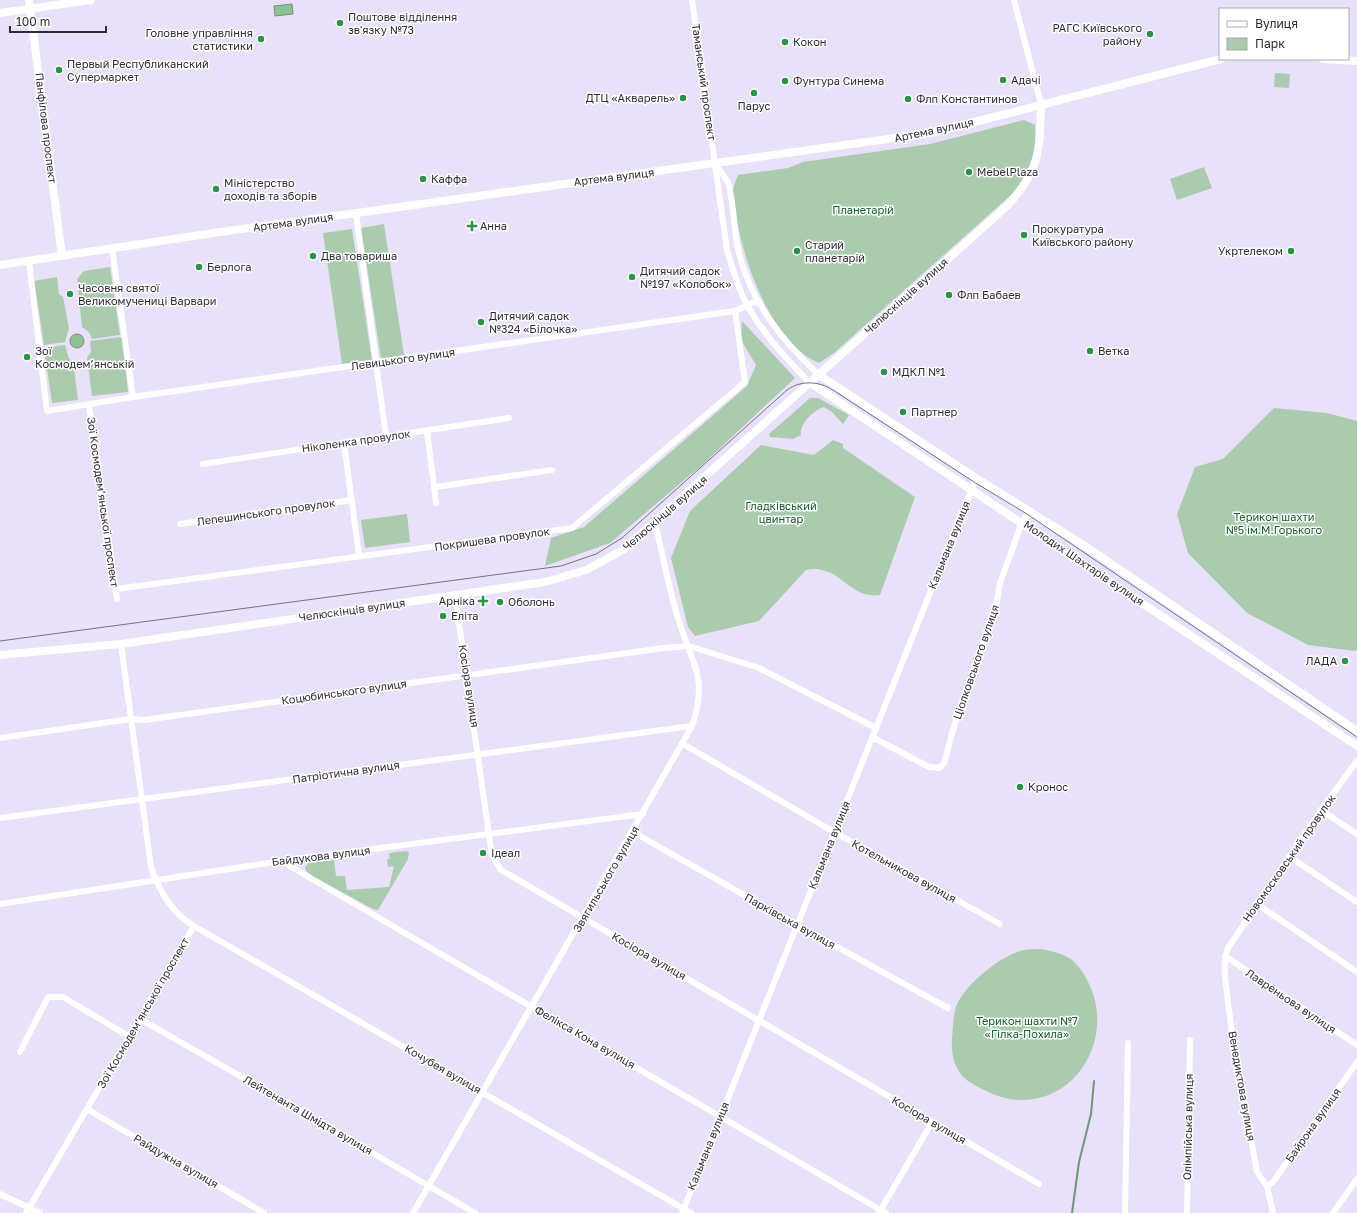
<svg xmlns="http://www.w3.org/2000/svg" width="1357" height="1213" viewBox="0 0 1357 1213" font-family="'Golos Text',sans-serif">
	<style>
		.green { fill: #abcbaf }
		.water { fill: #8ec195; stroke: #729478 }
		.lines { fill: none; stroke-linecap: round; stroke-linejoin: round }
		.stream { stroke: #729478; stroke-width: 2 }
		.minor { stroke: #fff; stroke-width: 6 }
		.major { stroke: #fff; stroke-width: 8 }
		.tram { stroke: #777180; stroke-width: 1 }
		.poi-dot { fill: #2c9248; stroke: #fff; stroke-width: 1.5 }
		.labels { text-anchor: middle; stroke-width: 3; stroke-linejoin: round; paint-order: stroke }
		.poi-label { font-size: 11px; fill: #302c36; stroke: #fff; text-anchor: start }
		.street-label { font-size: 11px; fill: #302c36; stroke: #fff }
		.park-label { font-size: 11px; fill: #13602a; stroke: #fff }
	</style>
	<rect width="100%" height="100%" fill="#e9e0f9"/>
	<!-- green -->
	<g class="green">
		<path d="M1275 73 1290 74 1289 88 1274 87Z"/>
		<path d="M1024 120 1035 125C1036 157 1034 169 1012 194L834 353 819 363C772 344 743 262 736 214 735 207 733 197 733 190 734 185 736 180 738 175L788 168 803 162 930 144Z"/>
		<path d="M1204 167 1212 188 1177 200 1170 179Z"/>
		<path d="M384 224 404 355 381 359 361 228Z"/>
		<path d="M352 229 372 360 342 364 323 233Z"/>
		<path d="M110 267 120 335 92 339 89 332 82 327 77 279 84 271Z"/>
		<path d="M57 277 59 294 63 297 69 328 65 342 44 345 34 281Z"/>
		<path d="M742 321 795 378 702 465 610 543 545 566 551 538 584 527 747 386 756 365 741 340Z"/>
		<path d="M122 337 128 392 92 396 87 358 91 352 90 341Z"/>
		<path d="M65 345 69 359 73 361 78 400 52 403 44 348Z"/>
		<path d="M810 398H818L849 415 843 424 832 412 824 407C814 410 799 424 801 435L793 439 770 437 769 434Z"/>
		<path d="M1274 408 1327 413 1357 421V650L1355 651 1308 645 1247 613 1188 553 1177 514 1195 467 1223 459Z"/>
		<path d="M833 440 843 444V448L915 497 880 595C848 600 840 563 806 570L759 621 695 636 688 627 671 558 690 511 761 445 814 455Z"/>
		<path d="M407 514 410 542 365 548 361 520Z"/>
		<path d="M406 851 409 852 408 859 378 910 373 909 314 877 306 871 305 868 308 863 334 860 336 876H345L347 890 389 887 394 866 388 867 387 859H390L389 853Z"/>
		<path d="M1041 949C1051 951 1061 953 1069 958 1077 963 1084 973 1088 982 1114 1031 1083 1098 1024 1100 1007 1101 988 1093 973 1084 955 1074 951 1057 952 1038 953 1029 953 1019 955 1011 959 989 997 959 1017 952 1024 949 1033 949 1041 949Z"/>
	</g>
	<!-- water -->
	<g class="water">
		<path d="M292 4 293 14 275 16 274 6Z"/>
		<circle cx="77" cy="341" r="7"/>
	</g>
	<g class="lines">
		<!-- stream -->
		<path class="stream" d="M1072 1213 1079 1162 1091 1114 1094 1081"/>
		<!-- minor -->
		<g class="minor">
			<path d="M692 0 727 250C732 266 736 282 743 297 759 330 785 357 809 382"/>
			<path d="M1014 0 1041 104"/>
			<path d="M716 165C720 171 725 177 728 183 733 196 734 228 737 244 747 297 780 339 819 375"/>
			<path d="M356 214 386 436"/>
			<path d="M112 249 133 397"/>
			<path d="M29 261 47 411 133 397 735 311 757 301"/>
			<path d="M89 405 117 599"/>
			<path d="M427 431 436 503"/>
			<path d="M344 443 359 556"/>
			<path d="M203 464 509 418"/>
			<path d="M435 487 552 470"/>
			<path d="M180 524 352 500"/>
			<path d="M116 589 572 528 745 382 735 311"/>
			<path d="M455 595 492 856 501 870 1039 1184"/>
			<path d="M872 737 929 767 940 768 944 763 957 716 995 613 1000 583 1022 522 1030 510"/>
			<path d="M0 738 131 719 144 720 664 648 689 646 759 668 876 728"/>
			<path d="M683 744 834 832 1000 924"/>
			<path d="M1321 810 1357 834"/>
			<path d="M0 818 692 726"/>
			<path d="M633 832 797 925 948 1008"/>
			<path d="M1290 857 1357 902"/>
			<path d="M288 860V865L886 1213"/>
			<path d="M0 904 288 860 643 814"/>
			<path d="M1257 904 1357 972"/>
			<path d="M194 926 691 1213"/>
			<path d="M1225 956 1357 1045"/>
			<path d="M140 1019 275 1096 475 1213"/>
			<path d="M20 1052 48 997H63L130 1037"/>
			<path d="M87 1109 264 1213"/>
			<path d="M1267 1186 1273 1182 1357 1062"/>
			<path d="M0 1194 40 1213"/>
			<path d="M26 1213 194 926C172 913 159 891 151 867L121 644"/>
			<path d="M413 1213 692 726C709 677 691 662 678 618 668 587 663 554 655 523"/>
			<path d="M682 1213 976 478"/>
			<path d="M879 1213 932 1122"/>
			<path d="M1125 1213 1128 1043"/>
			<path d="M1187 1213 1190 1040"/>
			<path d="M1273 1213 1267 1186 1257 1172C1247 1115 1235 1059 1228 1002 1226 984 1222 965 1228 948L1321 810 1357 761"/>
			<path d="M1333 1213 1357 1179"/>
		</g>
		<!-- major -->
		<g class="major">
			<path d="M29 0 62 256"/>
			<path d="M0 13 91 0"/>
			<path d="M1323 59 1357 61"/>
			<path d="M0 265 234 230 931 133 1221 59"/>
			<path d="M819 375 976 478 1088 548 1357 731"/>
			<path d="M809 382 1357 746"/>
			<path d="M0 655 121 644 545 582 586 570 623 550 1007 206C1040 170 1040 151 1041 104"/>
		</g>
		<!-- tram -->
		<path class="tram" d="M0 641 561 566 596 554 622 538 787 390C801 380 819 381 833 390L974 482 1027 514 1357 737"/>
	</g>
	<!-- markers -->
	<g class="poi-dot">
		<circle cx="340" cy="23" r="4"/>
		<circle cx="1150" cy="34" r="4"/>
		<circle cx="261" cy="39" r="4"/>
		<circle cx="785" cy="42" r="4"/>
		<circle cx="59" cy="70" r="4"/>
		<circle cx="1003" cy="80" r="4"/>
		<circle cx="785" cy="81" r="4"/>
		<circle cx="754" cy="93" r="4"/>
		<circle cx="683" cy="98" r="4"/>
		<circle cx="908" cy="99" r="4"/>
		<circle cx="969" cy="172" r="4"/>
		<circle cx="423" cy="179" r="4"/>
		<circle cx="216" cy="189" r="4"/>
		<path d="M470 220h4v4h4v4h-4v4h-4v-4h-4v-4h4z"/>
		<circle cx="1024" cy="235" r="4"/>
		<circle cx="797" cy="251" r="4"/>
		<circle cx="1291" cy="251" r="4"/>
		<circle cx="313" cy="256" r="4"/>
		<circle cx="199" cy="267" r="4"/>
		<circle cx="632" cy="277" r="4"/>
		<circle cx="70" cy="294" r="4"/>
		<circle cx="949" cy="295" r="4"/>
		<circle cx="481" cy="322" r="4"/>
		<circle cx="1090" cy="351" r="4"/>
		<circle cx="27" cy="357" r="4"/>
		<circle cx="884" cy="372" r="4"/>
		<circle cx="903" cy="412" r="4"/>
		<path d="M481 595h4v4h4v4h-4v4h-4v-4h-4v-4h4z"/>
		<circle cx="500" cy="602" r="4"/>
		<circle cx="443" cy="616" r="4"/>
		<circle cx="1345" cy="661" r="4"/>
		<circle cx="1020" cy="787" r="4"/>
		<circle cx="483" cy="853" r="4"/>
	</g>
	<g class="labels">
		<!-- poi labels -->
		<g class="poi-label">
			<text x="348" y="21">Поштове відділення<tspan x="348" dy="13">зв'язку №73</tspan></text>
			<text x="1142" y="32" text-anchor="end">РАГС Київського<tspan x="1142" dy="13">району</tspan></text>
			<text x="253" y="37" text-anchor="end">Головне управління<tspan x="253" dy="13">статистики</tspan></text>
			<text x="793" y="46">Кокон</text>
			<text x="67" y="68">Первый Республиканский<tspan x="67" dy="13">Супермаркет</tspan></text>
			<text x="1011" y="84">Адачі</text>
			<text x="793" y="85">Фунтура Синема</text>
			<text x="675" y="102" text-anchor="end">ДТЦ «Акварель»</text>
			<text x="916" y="103">Флп Константинов</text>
			<text x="754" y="110" text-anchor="middle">Парус</text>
			<text x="977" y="176">MebelPlaza</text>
			<text x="431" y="183">Каффа</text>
			<text x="224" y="187">Міністерство<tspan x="224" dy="13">доходів та зборів</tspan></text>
			<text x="480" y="230">Анна</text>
			<text x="1032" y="233">Прокуратура<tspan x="1032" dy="13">Київського району</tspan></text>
			<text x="805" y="249">Старий<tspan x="805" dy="13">планетарій</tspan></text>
			<text x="1283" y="255" text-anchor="end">Укртелеком</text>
			<text x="321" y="260">Два товариша</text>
			<text x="207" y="271">Берлога</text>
			<text x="640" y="275">Дитячий садок<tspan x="640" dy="13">№197 «Колобок»</tspan></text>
			<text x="78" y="292">Часовня святої<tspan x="78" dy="13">Великомучениці Варвари</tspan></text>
			<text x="957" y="299">Флп Бабаев</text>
			<text x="489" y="320">Дитячий садок<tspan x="489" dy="13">№324 «Білочка»</tspan></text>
			<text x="35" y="355">Зої<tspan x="35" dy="13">Космодем’янській</tspan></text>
			<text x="1098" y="355">Ветка</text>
			<text x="892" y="376">МДКЛ №1</text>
			<text x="911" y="416">Партнер</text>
			<text x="475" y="605" text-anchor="end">Арніка</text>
			<text x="508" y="606">Оболонь</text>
			<text x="451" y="620">Еліта</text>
			<text x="1337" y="665" text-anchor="end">ЛАДА</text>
			<text x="1028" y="791">Кронос</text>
			<text x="491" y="857">Ідеал</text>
		</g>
		<!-- street labels -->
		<g class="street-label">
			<text transform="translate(704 82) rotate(82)" y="4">Таманський проспект</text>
			<text transform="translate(46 128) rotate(83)" y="4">Панфілова проспект</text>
			<text transform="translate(934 130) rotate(-12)" y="4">Артема вулиця</text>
			<text transform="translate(614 177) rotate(-7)" y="4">Артема вулиця</text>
			<text transform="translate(293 222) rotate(-8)" y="4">Артема вулиця</text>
			<text transform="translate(906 296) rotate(-42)" y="4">Челюскінців вулиця</text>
			<text transform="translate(403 359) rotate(-8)" y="4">Левицького вулиця</text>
			<text transform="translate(356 441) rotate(-8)" y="4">Ніколенка провулок</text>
			<text transform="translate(103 502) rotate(82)" y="4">Зої Космодем’янської проспект</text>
			<text transform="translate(266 512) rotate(-8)" y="4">Лепешинського провулок</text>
			<text transform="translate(665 513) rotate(-41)" y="4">Челюскінців вулиця</text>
			<text transform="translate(492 539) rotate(-8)" y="4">Покришева провулок</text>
			<text transform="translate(949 545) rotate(-68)" y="4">Кальмана вулиця</text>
			<text transform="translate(1084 563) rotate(34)" y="4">Молодих Шахтарів вулиця</text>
			<text transform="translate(352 610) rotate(-8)" y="4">Челюскінців вулиця</text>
			<text transform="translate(976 662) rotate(-71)" y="4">Ціолковського вулиця</text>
			<text transform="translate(469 686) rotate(81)" y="4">Косіора вулиця</text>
			<text transform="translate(344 692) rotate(-8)" y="4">Коцюбинського вулиця</text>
			<text transform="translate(346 772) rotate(-8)" y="4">Патріотична вулиця</text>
			<text transform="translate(829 845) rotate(-68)" y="4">Кальмана вулиця</text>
			<text transform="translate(321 856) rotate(-7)" y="4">Байдукова вулиця</text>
			<text transform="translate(1289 858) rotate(-55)" y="4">Новомосковський провулок</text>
			<text transform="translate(904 871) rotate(29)" y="4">Котельникова вулиця</text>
			<text transform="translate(606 879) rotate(-60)" y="4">Звягильського вулиця</text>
			<text transform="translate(790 921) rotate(29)" y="4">Парківська вулиця</text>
			<text transform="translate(649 956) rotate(30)" y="4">Косіора вулиця</text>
			<text transform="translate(1291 1001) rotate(34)" y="4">Лавреньова вулиця</text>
			<text transform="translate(143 1013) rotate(-60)" y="4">Зої Космодем’янської проспект</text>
			<text transform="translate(585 1037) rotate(30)" y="4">Фелікса Кона вулиця</text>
			<text transform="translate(443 1069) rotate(30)" y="4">Кочубея вулиця</text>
			<text transform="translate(1242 1086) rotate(80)" y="4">Венедиктова вулиця</text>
			<text transform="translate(308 1115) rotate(30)" y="4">Лейтенанта Шмідта вулиця</text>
			<text transform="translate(929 1120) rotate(30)" y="4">Косіора вулиця</text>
			<text transform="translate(1313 1125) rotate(-55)" y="4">Байрона вулиця</text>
			<text transform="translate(1188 1127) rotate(-89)" y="4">Олімпійська вулиця</text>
			<text transform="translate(708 1146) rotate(-68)" y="4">Кальмана вулиця</text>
			<text transform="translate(176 1161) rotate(30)" y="4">Райдужна вулиця</text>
		</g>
		<!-- park labels -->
		<g class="park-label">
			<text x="863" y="214">Планетарій</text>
			<text x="781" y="510">Гладківський<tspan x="781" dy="13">цвинтар</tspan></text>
			<text x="1274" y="521">Терикон шахти<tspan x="1274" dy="13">№5 ім.М.Горького</tspan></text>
			<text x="1027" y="1025">Терикон шахти №7<tspan x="1027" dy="13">«Гілка-Похила»</tspan></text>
		</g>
	</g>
	<!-- legend -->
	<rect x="1219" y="8" width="130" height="52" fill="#ffffff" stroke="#acabaf"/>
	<rect x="1227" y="21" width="20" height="6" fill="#ffffff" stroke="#acabaf"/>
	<text x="1255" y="28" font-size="12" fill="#302c36">Вулиця</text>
	<rect x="1227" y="38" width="20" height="12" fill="#abcbaf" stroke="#acabaf"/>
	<text x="1255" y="48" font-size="12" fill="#302c36">Парк</text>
	<!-- scale -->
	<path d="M10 26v6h96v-6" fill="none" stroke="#302c36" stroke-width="2"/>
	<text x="16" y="26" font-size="12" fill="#302c36" stroke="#ffffff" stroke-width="3" paint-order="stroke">100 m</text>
</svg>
